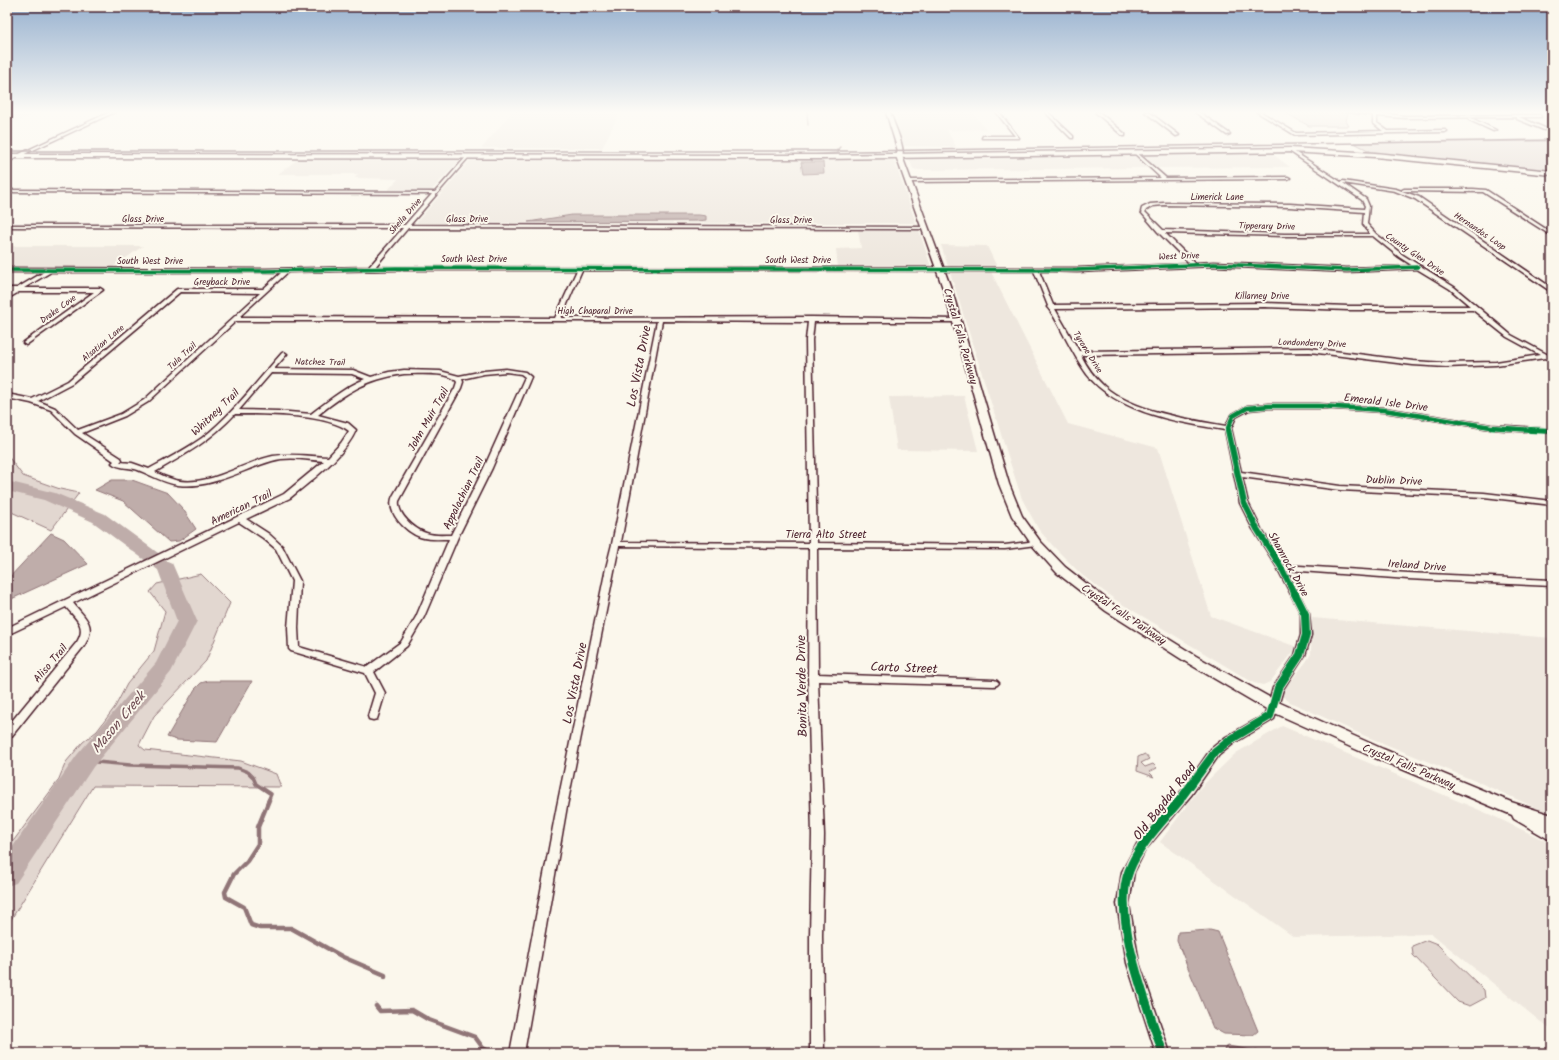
<svg xmlns="http://www.w3.org/2000/svg" width="1559" height="1060" viewBox="0 0 1559 1060" font-family="Kalam,sans-serif">
	<style>
		.built { fill: #eee7de }
		.green { fill: #e2d7d0; stroke: #967b7e }
		.water { fill: #bfadaa; stroke: #907477 }
		.lines { fill: none; stroke-linecap: round; stroke-linejoin: round }
		.stream-far2 { stroke: #907477; stroke-width: 1.5 }
		.stream-far1 { stroke: #907477; stroke-width: 3.5 }
		.stream { stroke: #907477; stroke-width: 4.5 }
		.river { fill: #bfadaa; fill-rule: evenodd }
		.minor-casing { stroke: #4a1f2b; stroke-width: 3 }
		.tertiary-casing { stroke: #4a1f2b; stroke-width: 3 }
		.secondary-casing { stroke: #4a1f2b; stroke-width: 3 }
		.primary-casing { stroke: #4a1f2b; stroke-width: 3 }
		.minor { fill: #fbf7ec; fill-rule: evenodd }
		.tertiary { fill: #fbf7ec; fill-rule: evenodd }
		.secondary { fill: #fbf7ec; fill-rule: evenodd }
		.primary { fill: #fbf7ec; fill-rule: evenodd }
		.rail { stroke: #4a1f2b; stroke-width: 1.5 }
		.cycleway-far4-casing { stroke: #fbf7ec; stroke-width: 5 }
		.cycleway-far3-casing { stroke: #fbf7ec; stroke-width: 6 }
		.cycleway-far2-casing { stroke: #fbf7ec; stroke-width: 8 }
		.cycleway-far1-casing { stroke: #fbf7ec; stroke-width: 10 }
		.cycleway-casing { stroke: #fbf7ec; stroke-width: 12 }
		.cycleway-far4 { stroke: #00873e; stroke-width: 3.5 }
		.cycleway-far3 { stroke: #00873e; stroke-width: 4.5 }
		.cycleway-far2 { stroke: #00873e; stroke-width: 6 }
		.cycleway-far1 { stroke: #00873e; stroke-width: 8 }
		.cycleway { stroke: #00873e; stroke-width: 9 }
		.labels { text-anchor: middle; stroke-width: 4; stroke-linejoin: round; paint-order: stroke }
		.far-street-label { font-size: 9px; fill: #4a1f2b; stroke: #fbf7ec }
		.street-label { font-size: 11px; fill: #4a1f2b; stroke: #fbf7ec }
		.near-street-label { font-size: 13px; fill: #4a1f2b; stroke: #fbf7ec }
		.near-water-label { font-size: 14px; font-style: italic; fill: #6d4a51; stroke: #fbf7ec }
	</style>
	<rect width="100%" height="100%" fill="#fbf7ec"/>
	<filter id="ink" filterUnits="userSpaceOnUse"><feTurbulence type="fractalNoise" baseFrequency=".025" numOctaves="2"/><feDisplacementMap in="SourceGraphic" scale="8" xChannelSelector="R" yChannelSelector="G"/><feConvolveMatrix kernelMatrix="1 2 1 2 8 2 1 2 1" color-interpolation-filters="sRGB"/></filter>
	<g filter="url(#ink)">
		<!-- built -->
		<g class="built">
			<path d="M7 112H40L7 126Z"/>
			<path d="M512 112H620L602 148H482Z"/>
			<path d="M895 112H972L986 129 947 130 956 147 902 146Z"/>
			<path d="M1271 153 1290 167 1155 168 1141 154Z"/>
			<path d="M1134 155 1149 168 919 170 913 169 909 158Z"/>
			<path d="M710 158H889L894 160 916 223H416L471 159Z"/>
			<path d="M298 159 460 160 431 191H387L398 179 355 178 358 174H278Z"/>
			<path d="M858 230H919L931 267H838L836 249 861 248Z"/>
			<path d="M941 245 987 246 997 267H951L948 266Z"/>
			<path d="M7 246H143L109 270H7Z"/>
			<path d="M954 270H990L1068 424 1158 448 1211 616 1297 647 1270 682 1263 685 1254 683 1117 601 1082 575 1054 547 1039 530 1022 499 1006 450 950 272Z"/>
			<path d="M964 396 978 451 897 450 889 397Z"/>
			<path d="M1312 618 1552 638V815L1485 785 1363 735 1290 702 1282 696V692L1306 662 1311 654Z"/>
			<path d="M1282 726 1491 815 1552 844V1031L1432 934 1294 937 1160 842 1200 788 1236 753Z"/>
		</g>
		<!-- green -->
		<g class="green">
			<path d="M1284 112 1348 113 1346 121 1349 126H1309Z"/>
			<path d="M1552 141V171L1374 153 1354 143Z"/>
			<path d="M7 455 23 476 60 489 79 493 51 530 7 510Z"/>
			<path d="M201 574 230 603 206 661 154 716 139 745 145 750 241 761 276 774 281 787 93 786 7 926V845L14 840 58 781 66 762 83 742 97 731 115 707 127 684 154 651 165 611 150 592 157 584Z"/>
			<path d="M1145 754 1149 759 1141 763 1145 767 1153 764 1157 768 1149 772 1154 777 1137 771 1138 757Z"/>
			<path d="M1427 940 1437 944 1484 990 1485 998 1470 1006 1458 1002 1413 955 1412 946Z"/>
		</g>
		<!-- water -->
		<g class="water">
			<path d="M801 162H823L824 173 803 174Z"/>
			<path d="M572 215H699L706 216V220L697 221 528 222Z"/>
			<path d="M112 480H132L168 493 183 509 196 529 179 541 169 542 123 501 95 490Z"/>
			<path d="M51 533 64 539 88 564 7 601V580Z"/>
			<path d="M208 681H252L217 742 177 740 167 737 195 689 201 683Z"/>
			<path d="M1210 930 1218 932 1258 1031 1253 1035 1224 1034 1213 1028 1177 941 1178 932Z"/>
			<path d="M1228 1046 1258 1051 1260 1053H1226L1224 1049Z"/>
		</g>
		<g class="lines">
			<!-- stream-far2 -->
			<g class="stream-far2">
				<path d="M807 112 808 125"/>
				<path d="M812 155 837 153 839 152 837 150 840 147"/>
				<path d="M812 159V161"/>
			</g>
			<!-- stream-far1 -->
			<path class="stream-far1" d="M85 761 130 765 238 768 248 772 253 777 256 784 271 794 268 801"/>
			<!-- stream -->
			<g class="stream">
				<path d="M269 800 258 827V844L247 861 234 874 225 892 226 897 244 907 251 925 260 928H291L343 957 385 975V977"/>
				<path d="M376 1006 380 1011 412 1010 429 1020 475 1037 483 1048 492 1053"/>
			</g>
			<!-- river -->
			<path class="river" d="M7 481 55 493 105 514 158 553 160 558 172 563 197 621 171 672 93 767 16 883 7 886V855L77 755 156 663 177 621 158 570 154 567 152 562 146 561 93 522 44 500 7 491Z"/>
			<defs>
				<g id="minor">
					<path d="M110 112H115L18 157 15 156Z"/>
					<path d="M996 112H999L1019 138H982L983 136H1015Z"/>
					<path d="M1045 112H1048L1073 136V138H1071Z"/>
					<path d="M1095 112H1099L1125 134V136H1123Z"/>
					<path d="M1145 112H1149L1179 135 1176 136Z"/>
					<path d="M1195 112H1199L1230 134 1227 135Z"/>
					<path d="M1257 112H1261L1296 133 1383 131 1373 123V115L1348 112H1377V113L1405 116 1540 115 1541 117H1519L1547 129 1544 130 1517 119V117L1405 118 1377 116V123L1388 131 1445 130 1447 131 1445 132 1295 135Z"/>
					<path d="M1469 118H1471L1496 130 1493 131 1469 120Z"/>
					<path d="M1290 149 1341 182 1343 181 1396 189 1419 197 1552 288V292L1550 291 1415 199 1395 191 1343 183 1366 199 1369 206 1367 224 1376 234 1403 255 1454 287 1511 335 1552 357V361L1545 358 1496 365 1446 367 1413 365 1310 352 1081 355C1087 367 1094 377 1104 386 1132 411 1190 420 1226 426L1231 415 1247 406 1269 404H1319L1384 408 1491 425 1552 429V433L1491 429 1384 412 1319 408H1269L1249 410 1236 417 1231 428 1241 472 1340 486 1484 493 1552 501V505L1484 497 1340 490 1242 477 1248 503 1261 529 1284 565 1408 573 1552 580V586L1408 579 1287 570 1309 614 1311 635 1305 655 1283 689 1275 716 1274 719 1234 743 1219 755 1192 794 1145 850 1134 872 1129 904 1139 963 1170 1053H1156L1127 963 1117 904 1122 872 1137 844 1184 788 1211 749 1226 737 1266 714 1273 688 1295 655 1301 635V614L1277 567 1253 529 1240 503 1225 430C1177 422 1109 412 1082 367 1073 353 1065 337 1057 322 1054 317 1051 311 1047 307L1048 306 1034 271 582 270 561 318 811 317 958 319 959 320 956 322H814L812 340 817 543 1005 545 1036 541 1040 543 1036 545 1005 549 817 548 818 674 994 680 997 681 999 683 997 685 994 686 818 681 824 835 822 936 824 1053H810V936L812 835 808 677 809 548 619 546 567 806 524 1053H510L557 806 606 568 612 544 657 321H236L148 402 125 416 82 433 121 458 122 460 120 462 132 463 149 469C167 459 185 450 202 438 233 414 256 382 282 353L284 352 287 354 274 369 353 370 371 377 389 372 404 370 440 371 459 376 484 371 506 369 525 372 531 377 492 468 458 537 424 617 407 646 374 672 385 693 378 716 377 719 373 720 369 719 368 716 375 693 365 673 291 651 289 649 288 628 292 581 276 549 263 538 239 522 73 603C86 619 97 625 84 646L11 737 7 738V727L77 642C87 626 76 619 66 607L7 635V628L284 494 324 461C307 460 289 456 272 461 241 470 212 489 178 485 164 483 151 475 138 470 130 467 119 469 112 463L114 461 75 434 51 410 31 403 7 398V394L32 399 68 381 177 289H263L282 272H51L24 288H100L103 290 26 345 23 343 24 342 94 292H19L7 299V295L12 292H7V288H17L44 272H7V268L266 269 369 267 403 228 7 227V225H405L432 194 7 192V190L435 192 467 156 468 158 410 225 926 227 928 228 926 229 408 228 375 267 1077 268 1190 264 1158 232 1141 212 1142 208 1150 204 1164 203 1290 204 1364 209 1365 206 1362 200 1289 151ZM1164 205 1290 207 1364 212 1363 224 1370 234H1284L1163 230 1145 212 1146 210 1153 206ZM1165 233 1284 236H1373L1399 257 1413 266 1347 268 1214 262 1195 263ZM1214 266 1347 272 1417 269 1450 289 1470 306H1348L1265 303 1053 305 1039 271 1077 272ZM396 270H577L555 318 239 317 288 272ZM180 292 260 293 144 400 121 414 78 430 55 408 38 401 72 383ZM1265 307 1348 310H1473L1507 337 1540 355 1496 362 1446 363 1413 361 1310 348 1079 351 1055 309ZM662 321 808 322 806 340 809 543 621 542ZM506 372 521 374 525 377 484 468 451 535C443 535 434 536 426 533 414 529 397 514 399 501L461 388 463 382 462 379 484 374ZM271 373 352 374 365 379C345 387 328 401 311 414L278 411 239 410ZM404 374C416 374 451 371 457 382L455 388 393 496C385 512 406 532 420 537 429 540 439 539 449 539L416 617 401 642 367 667 299 647 298 628 300 581 282 546 269 534 246 519 290 498 296 493C316 477 346 454 356 430L348 423 318 415C347 392 367 379 404 374ZM235 414C264 414 327 414 349 431L341 443 328 457C309 456 291 453 273 456 241 463 209 488 175 480 168 478 161 475 155 472 186 454 210 441 235 414Z"/>
					<path d="M1135 151 1166 178 1288 177 1290 178 1288 179 909 182 907 181 909 180 1161 178 1134 153Z"/>
					<path d="M1404 189H1473L1486 190 1552 233V236L1483 192 1402 191V190Z"/>
				</g>
				<path id="tertiary" d="M15 155 19 156 7 163V159Z"/>
				<path id="secondary" d="M886 112H890C893 122 906 149 902 156L952 291 1009 484 1022 516 1040 541 1065 567 1114 605 1196 656 1278 702 1383 749 1511 802 1552 815V841L1514 819 1512 815 1373 757 1268 710 1186 662 1106 611 1057 573 1032 545 1012 516 999 484 944 291 896 156 898 151Z"/>
				<path id="primary" d="M1290 148 1375 153 1552 171V175L1375 157 1290 152 824 159 7 158V154L824 155Z"/>
			</defs>
			<!-- minor casing -->
			<use href="#minor" class="minor-casing"/>
			<!-- tertiary casing -->
			<use href="#tertiary" class="tertiary-casing"/>
			<!-- secondary casing -->
			<use href="#secondary" class="secondary-casing"/>
			<!-- primary casing -->
			<use href="#primary" class="primary-casing"/>
			<!-- minor -->
			<use href="#minor" class="minor"/>
			<!-- tertiary -->
			<use href="#tertiary" class="tertiary"/>
			<!-- secondary -->
			<use href="#secondary" class="secondary"/>
			<!-- primary -->
			<use href="#primary" class="primary"/>
			<!-- rail -->
			<path class="rail" d="M7 151H858L1552 140"/>
			<defs>
				<path id="cycleway-far4" d="M7 270 266 271 396 268 1077 270 1214 264 1347 270 1418 267"/>
				<path id="cycleway-far3" d="M1229 431 1228 428 1233 416 1247 408 1269 406H1319L1384 410 1491 427 1545 431"/>
				<g id="cycleway-far2">
					<path d="M1228 430 1244 503 1257 529 1281 567 1295 595"/>
					<path d="M1530 430 1552 431"/>
				</g>
				<path id="cycleway-far1" d="M1179 801 1215 752 1230 740 1270 716 1278 688 1300 655 1306 635 1305 614 1295 594"/>
				<path id="cycleway" d="M1163 1053C1148 1008 1111 916 1129 871 1139 844 1162 822 1180 800"/>
			</defs>
			<!-- cycleway-far4 casing -->
			<use href="#cycleway-far4" class="cycleway-far4-casing"/>
			<!-- cycleway-far3 casing -->
			<use href="#cycleway-far3" class="cycleway-far3-casing"/>
			<!-- cycleway-far2 casing -->
			<use href="#cycleway-far2" class="cycleway-far2-casing"/>
			<!-- cycleway-far1 casing -->
			<use href="#cycleway-far1" class="cycleway-far1-casing"/>
			<!-- cycleway casing -->
			<use href="#cycleway" class="cycleway-casing"/>
			<!-- cycleway-far4 -->
			<use href="#cycleway-far4" class="cycleway-far4"/>
			<!-- cycleway-far3 -->
			<use href="#cycleway-far3" class="cycleway-far3"/>
			<!-- cycleway-far2 -->
			<use href="#cycleway-far2" class="cycleway-far2"/>
			<!-- cycleway-far1 -->
			<use href="#cycleway-far1" class="cycleway-far1"/>
			<!-- cycleway -->
			<use href="#cycleway" class="cycleway"/>
		</g>
	</g>
	<!-- sky -->
	<linearGradient id="sky" x2="0" y2="1"><stop stop-color="#97b1cf"/><stop offset="0.43" stop-color="#fdfbf6"/><stop offset="1" stop-color="#fdfbf6" stop-opacity="0"/></linearGradient>
	<rect width="1559" height="261" fill="url(#sky)"/>
	<g class="labels">
		<!-- far-street labels -->
		<g class="far-street-label">
			<text x="1217" y="200">Limerick Lane</text>
			<text transform="translate(405 216) rotate(-49)" y="3">Sheila Drive</text>
			<text x="143" y="222">Glass Drive</text>
			<text x="467" y="222">Glass Drive</text>
			<text x="791" y="223">Glass Drive</text>
			<text transform="translate(1267 226) rotate(1)" y="3">Tipperary Drive</text>
			<text transform="translate(1480 231) rotate(34)" y="3">Hernandos Loop</text>
			<text transform="translate(1415 254) rotate(34)" y="3">County Glen Drive</text>
			<text transform="translate(1179 256) rotate(-2)" y="3">West Drive</text>
			<text x="474" y="262">South West Drive</text>
			<text x="798" y="263">South West Drive</text>
			<text x="150" y="264">South West Drive</text>
			<text x="222" y="285">Greyback Drive</text>
			<text x="1262" y="299">Killarney Drive</text>
			<text transform="translate(58 309) rotate(-36)" y="3">Drake Cove</text>
			<text x="595" y="314">High Chaparal Drive</text>
			<text transform="translate(103 343) rotate(-40)" y="3">Alsatian Lane</text>
			<text transform="translate(1312 343) rotate(2)" y="3">Londonderry Drive</text>
			<text transform="translate(1088 352) rotate(58)" y="3">Tyrone Drive</text>
			<text transform="translate(182 356) rotate(-43)" y="3">Tula Trail</text>
			<text transform="translate(320 362) rotate(1)" y="3">Natchez Trail</text>
		</g>
		<!-- street labels -->
		<g class="street-label">
			<text transform="translate(961 336) rotate(74)" y="4">Crystal Falls Parkway</text>
			<text transform="translate(1386 402) rotate(7)" y="4">Emerald Isle Drive</text>
			<text transform="translate(215 412) rotate(-44)" y="4">Whitney Trail</text>
			<text transform="translate(428 419) rotate(-60)" y="4">John Muir Trail</text>
			<text transform="translate(1394 480) rotate(2)" y="4">Dublin Drive</text>
			<text transform="translate(463 493) rotate(-64)" y="4">Appalachian Trail</text>
			<text transform="translate(241 507) rotate(-26)" y="4">American Trail</text>
			<text x="826" y="538">Tierra Alto Street</text>
			<text transform="translate(1289 564) rotate(61)" y="4">Shamrock Drive</text>
			<text transform="translate(1417 565) rotate(4)" y="4">Ireland Drive</text>
			<text transform="translate(1124 614) rotate(34)" y="4">Crystal Falls Parkway</text>
			<text transform="translate(50 663) rotate(-50)" y="4">Aliso Trail</text>
			<text transform="translate(1409 766) rotate(23)" y="4">Crystal Falls Parkway</text>
		</g>
		<!-- near-street labels -->
		<g class="near-street-label">
			<text transform="translate(638 366) rotate(-79)" y="5">Los Vista Drive</text>
			<text transform="translate(904 667) rotate(2)" y="5">Carto Street</text>
			<text transform="translate(574 683) rotate(-79)" y="5">Los Vista Drive</text>
			<text transform="translate(801 686) rotate(-91)" y="5">Bonita Verde Drive</text>
			<text transform="translate(1164 801) rotate(-52)" y="5">Old Bagdad Road</text>
		</g>
		<!-- near-water labels -->
		<g class="near-water-label">
			<text transform="translate(118 722) rotate(-50)" y="5">Mason Creek</text>
		</g>
	</g>
	<!-- margin -->
	<rect width="1559" height="1060" fill="none" stroke="#fbf7ec" stroke-width="24"/>
	<rect x="12" y="12" width="1535" height="1036" fill="none" stroke="#4a1f2b" stroke-width="1.5" filter="url(#ink)"/>
</svg>
